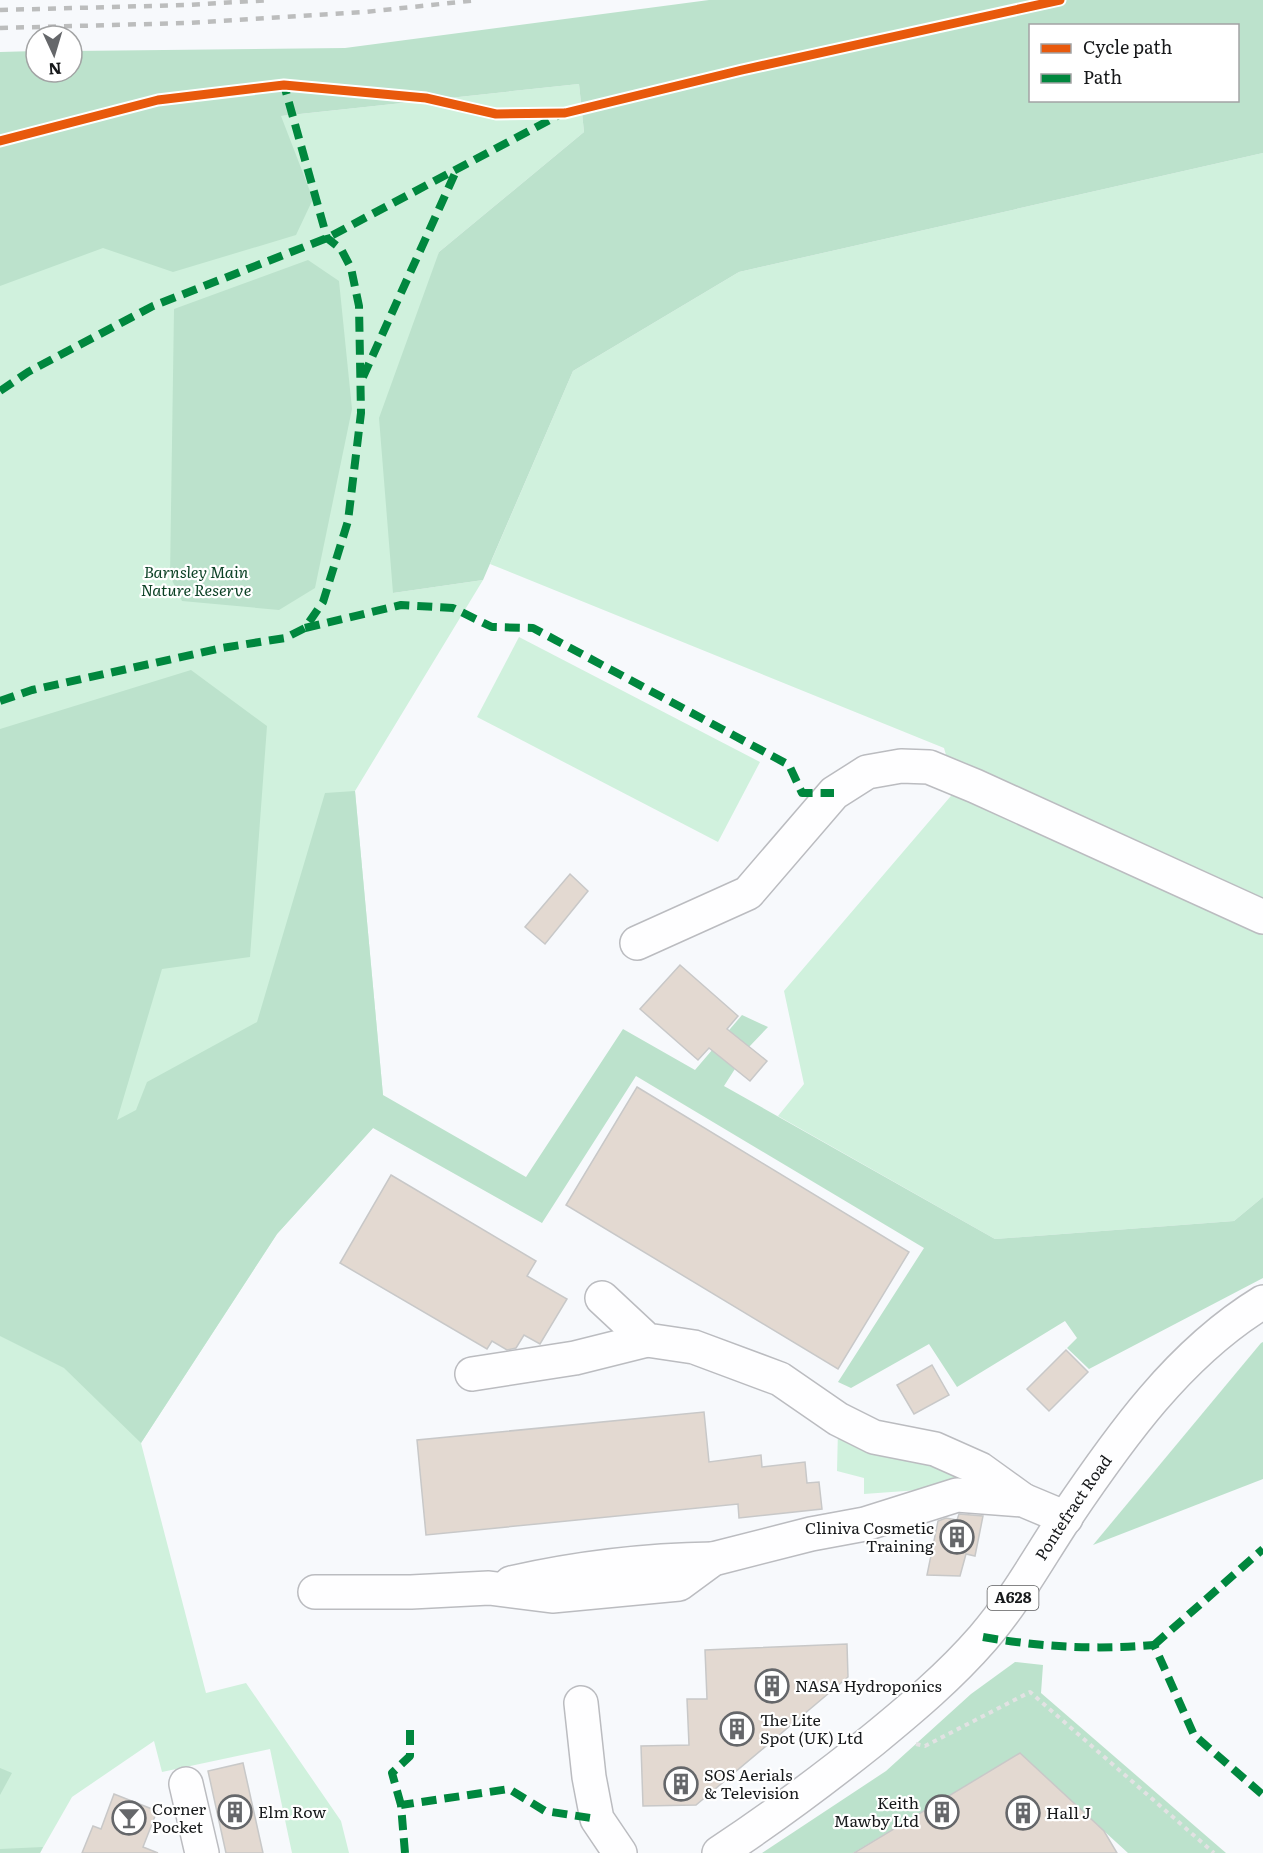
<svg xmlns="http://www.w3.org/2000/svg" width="1263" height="1853" viewBox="0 0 1263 1853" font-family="Literata,serif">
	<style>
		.green { fill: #d0f1dd }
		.forest { fill: #bce2cc; fill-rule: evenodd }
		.building { fill: #e3d9d1; stroke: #c8c8c8; stroke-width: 1.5 }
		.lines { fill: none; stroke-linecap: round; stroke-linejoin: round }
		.minor-casing { stroke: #bbbcc0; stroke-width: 36 }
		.highway-casing { stroke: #bbbcc0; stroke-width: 36 }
		.path { stroke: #e2e2e3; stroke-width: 4; stroke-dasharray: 4.5 4.5; stroke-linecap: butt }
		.minor { stroke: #fefeff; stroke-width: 33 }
		.highway { stroke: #fefeff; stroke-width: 33 }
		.rail { stroke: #bcbdbd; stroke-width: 4.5; stroke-dasharray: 8 8; stroke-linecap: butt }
		.quiet { stroke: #00873e; stroke-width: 8; stroke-dasharray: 15 8; stroke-linecap: butt }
		.cycleway-casing { stroke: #fff; stroke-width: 13 }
		.cycleway { stroke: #e8590c; stroke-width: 9 }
		.labels { text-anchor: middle; stroke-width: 4.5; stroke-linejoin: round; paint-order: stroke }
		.shield { fill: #fff; stroke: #5d5e5f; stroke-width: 1.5 }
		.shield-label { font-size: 15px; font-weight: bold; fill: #17191b }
		.park-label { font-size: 16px; font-style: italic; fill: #093f23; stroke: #fff }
		.street-label { font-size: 16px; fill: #17191b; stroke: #fff }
		.poi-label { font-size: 16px; fill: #17191b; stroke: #fff; text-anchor: start }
	</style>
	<rect width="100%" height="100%" fill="#f7f9fc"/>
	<!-- green -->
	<g class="green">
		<path d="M579 84 584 132 439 252 393 593 483 580 355 791 383 1095 373 1128 277 1234 141 1443 206 1693 246 1683 341 1821 349 1853H292L270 1749 162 1772 154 1741 72 1797 40 1853H0V127L281 116Z"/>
		<path d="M1263 153V1197L1234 1221 995 1239 778 1116 804 1084 784 991 956 790 944 748 490 564 573 371 739 272Z"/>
		<path d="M519 637 760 762 718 842 477 717Z"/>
		<path d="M838 1429 926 1457 974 1486 864 1494V1478L837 1471Z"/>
	</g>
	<!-- forest -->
	<g class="forest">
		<path d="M709 0H1263V153L739 272 573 371 483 580 393 593 379 418 439 252 584 132 579 84 281 116 313 199 296 235 173 272 103 248 0 286V52L36 51V72H72V51L345 48ZM1030 26H1238V100H1030Z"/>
		<path d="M308 260 339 281 352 409 315 588 279 610 182 601 170 576 174 309Z"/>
		<path d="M191 670 267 726 250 957 162 969 117 1120 136 1110 147 1082 257 1022 325 793 355 791 383 1095 526 1177 623 1029 695 1070 742 1015 768 1027 749 1047 724 1086 995 1239 1234 1221 1263 1197V1278L1089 1369 1067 1348 1077 1338 1065 1321 957 1387 929 1344 851 1388 838 1382 924 1248 636 1076 542 1223 373 1128 277 1234 141 1443 64 1368 0 1336V729Z"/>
		<path d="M1263 1342V1479L1093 1545 1261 1343Z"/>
		<path d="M1015 1662 1043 1665 1041 1693 1226 1853H1128L1020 1754 853 1853H762L886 1771 971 1694Z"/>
		<path d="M0 1768 12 1773 0 1795Z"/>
		<path d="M43 1847 40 1853H0V1849Z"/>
	</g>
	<!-- building -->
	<g class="building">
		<path d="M570 874 588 891 545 944 525 927Z"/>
		<path d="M680 965 738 1016 727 1029 767 1061 750 1081 709 1048 698 1060 640 1009Z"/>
		<path d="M637 1087 909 1252 838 1369 566 1205Z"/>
		<path d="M391 1175 536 1261 527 1276 567 1299 540 1344 524 1335 516 1348 507 1350 492 1341 487 1349 340 1263Z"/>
		<path d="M1066 1350 1088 1372 1049 1411 1027 1389Z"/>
		<path d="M932 1365 949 1395 914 1414 897 1385Z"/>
		<path d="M704 1412 709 1462 761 1455 762 1467 805 1462 807 1483 819 1482 822 1509 739 1518 738 1504 426 1535 417 1440Z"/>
		<path d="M959 1514 983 1516 975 1556 966 1554 960 1576 927 1575 938 1521 946 1518 957 1520Z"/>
		<path d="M847 1644 848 1677 696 1805 643 1806 641 1746 689 1745 687 1699H707L705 1650Z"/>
		<path d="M1020 1753 1104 1831 1117 1853H854Z"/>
		<path d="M243 1763 263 1853H226L208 1771Z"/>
		<path d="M114 1794 157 1811 143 1847 158 1853H82L93 1826 101 1829Z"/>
	</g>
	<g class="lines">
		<defs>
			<g id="minor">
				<path d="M637 943 748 893 834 793 867 772 901 766 929 767 975 786 1263 917"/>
				<path d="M602 1298 647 1340 694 1347 780 1379 838 1419 874 1437 935 1449 980 1469 1023 1500"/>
				<path d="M472 1374 575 1358 647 1340"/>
				<path d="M511 1583C577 1568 645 1560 713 1559"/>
				<path d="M315 1592H411L489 1588 552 1596 679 1584 713 1559 811 1534 865 1524 957 1495 1023 1500 1066 1518"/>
				<path d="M581 1703 589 1777 597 1819 620 1853"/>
				<path d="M186 1784 202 1853"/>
			</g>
			<g id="highway">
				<path id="s1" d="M719 1853C772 1818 823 1780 873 1740 912 1708 950 1676 983 1638 1015 1601 1038 1559 1065 1518 1119 1438 1179 1353 1263 1302"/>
			</g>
		</defs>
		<!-- minor casing -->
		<use href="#minor" class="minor-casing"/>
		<!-- highway casing -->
		<use href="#highway" class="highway-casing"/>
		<!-- path -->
		<path class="path" d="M916 1744 925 1746 1030 1692 1214 1853"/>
		<!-- minor -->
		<use href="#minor" class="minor"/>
		<!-- highway -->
		<use href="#highway" class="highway"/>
		<!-- rail -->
		<g class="rail">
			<path d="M0 10 186 5 271 0"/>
			<path d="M0 28 187 23 365 12 478 0"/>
		</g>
		<!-- quiet -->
		<g class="quiet">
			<path d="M363 377 457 169"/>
			<path d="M0 391 28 372 153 306 327 238 559 115"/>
			<path d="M305 628 401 605 453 608 492 627 533 628 789 765 802 793H834"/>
			<path d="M0 701 32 690 222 648 285 638 305 628 323 602 348 521 361 413 359 306 351 268 341 249 327 238 284 85"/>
			<path d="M983 1637C1040 1647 1096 1650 1154 1645L1194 1735 1263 1795"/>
			<path d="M1154 1645 1263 1549"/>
			<path d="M401 1805 392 1773 410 1756V1722"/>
			<path d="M405 1853 401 1805 509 1789 545 1811 597 1819"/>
		</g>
		<defs>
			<path id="cycleway" d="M0 141 158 100 284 85 426 98 496 114 565 113 742 70 1060 0"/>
		</defs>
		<!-- cycleway casing -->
		<use href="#cycleway" class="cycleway-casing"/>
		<!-- cycleway -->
		<use href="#cycleway" class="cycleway"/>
	</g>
	<!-- icons -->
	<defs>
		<symbol id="building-ring" viewBox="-11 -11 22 22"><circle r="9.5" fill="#fff" stroke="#65676a" stroke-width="1.5"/><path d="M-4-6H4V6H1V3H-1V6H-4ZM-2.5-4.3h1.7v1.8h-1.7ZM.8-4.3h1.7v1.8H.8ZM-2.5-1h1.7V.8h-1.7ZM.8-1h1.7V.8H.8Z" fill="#65676a"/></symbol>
		<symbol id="bar-ring" viewBox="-11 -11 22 22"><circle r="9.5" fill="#fff" stroke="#65676a" stroke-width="1.5"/><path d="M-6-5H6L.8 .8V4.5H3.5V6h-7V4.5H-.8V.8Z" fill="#65676a"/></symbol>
	</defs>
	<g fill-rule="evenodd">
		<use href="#building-ring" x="938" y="1518" width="38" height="38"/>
		<use href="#building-ring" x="753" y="1667" width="38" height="38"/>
		<use href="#building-ring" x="718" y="1710" width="38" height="38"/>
		<use href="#building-ring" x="662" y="1765" width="38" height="38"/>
		<use href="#building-ring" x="216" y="1793" width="38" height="38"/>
		<use href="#building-ring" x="923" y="1793" width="38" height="38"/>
		<use href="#building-ring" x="1004" y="1794" width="38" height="38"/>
		<use href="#bar-ring" x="110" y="1799" width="38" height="38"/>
	</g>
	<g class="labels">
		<!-- shield labels -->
		<rect class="shield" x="987.5" y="1586" width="51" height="24" rx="4.5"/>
		<g class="shield-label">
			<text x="1013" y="1603">A628</text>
		</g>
		<!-- park labels -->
		<g class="park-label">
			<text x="196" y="578">Barnsley Main<tspan x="196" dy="18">Nature Reserve</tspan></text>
		</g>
		<!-- street labels -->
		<g class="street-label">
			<text dy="6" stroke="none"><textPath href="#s1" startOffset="500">Pontefract Road</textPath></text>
		</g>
		<!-- poi labels -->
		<g class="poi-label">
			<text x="934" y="1534" text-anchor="end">Cliniva Cosmetic<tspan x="934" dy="18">Training</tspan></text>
			<text x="795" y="1692">NASA Hydroponics</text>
			<text x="760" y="1726">The Lite<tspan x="760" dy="18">Spot (UK) Ltd</tspan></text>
			<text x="704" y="1781">SOS Aerials<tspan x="704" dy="18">&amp; Television</tspan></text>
			<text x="919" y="1809" text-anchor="end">Keith<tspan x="919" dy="18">Mawby Ltd</tspan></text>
			<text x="152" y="1815">Corner<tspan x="152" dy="18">Pocket</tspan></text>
			<text x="258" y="1818">Elm Row</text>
			<text x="1046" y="1819">Hall J</text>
		</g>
	</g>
	<!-- legend -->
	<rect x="1029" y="24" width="210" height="78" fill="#ffffff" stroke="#a2a3a4" stroke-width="1.5"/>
	<rect x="1041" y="44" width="30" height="9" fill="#e8590c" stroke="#a2a3a4" stroke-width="1.5"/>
	<text x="1083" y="54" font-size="18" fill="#17191b">Cycle path</text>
	<rect x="1041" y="74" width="30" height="9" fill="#00873e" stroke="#a2a3a4" stroke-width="1.5"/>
	<text x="1083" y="84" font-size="18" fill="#17191b">Path</text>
	<!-- north arrow -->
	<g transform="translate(54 54) rotate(176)"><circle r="28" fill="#ffffff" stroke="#a2a3a4" stroke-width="1.5"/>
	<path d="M0-4.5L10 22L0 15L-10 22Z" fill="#65676a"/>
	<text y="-9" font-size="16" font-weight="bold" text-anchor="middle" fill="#17191b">N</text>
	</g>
</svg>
